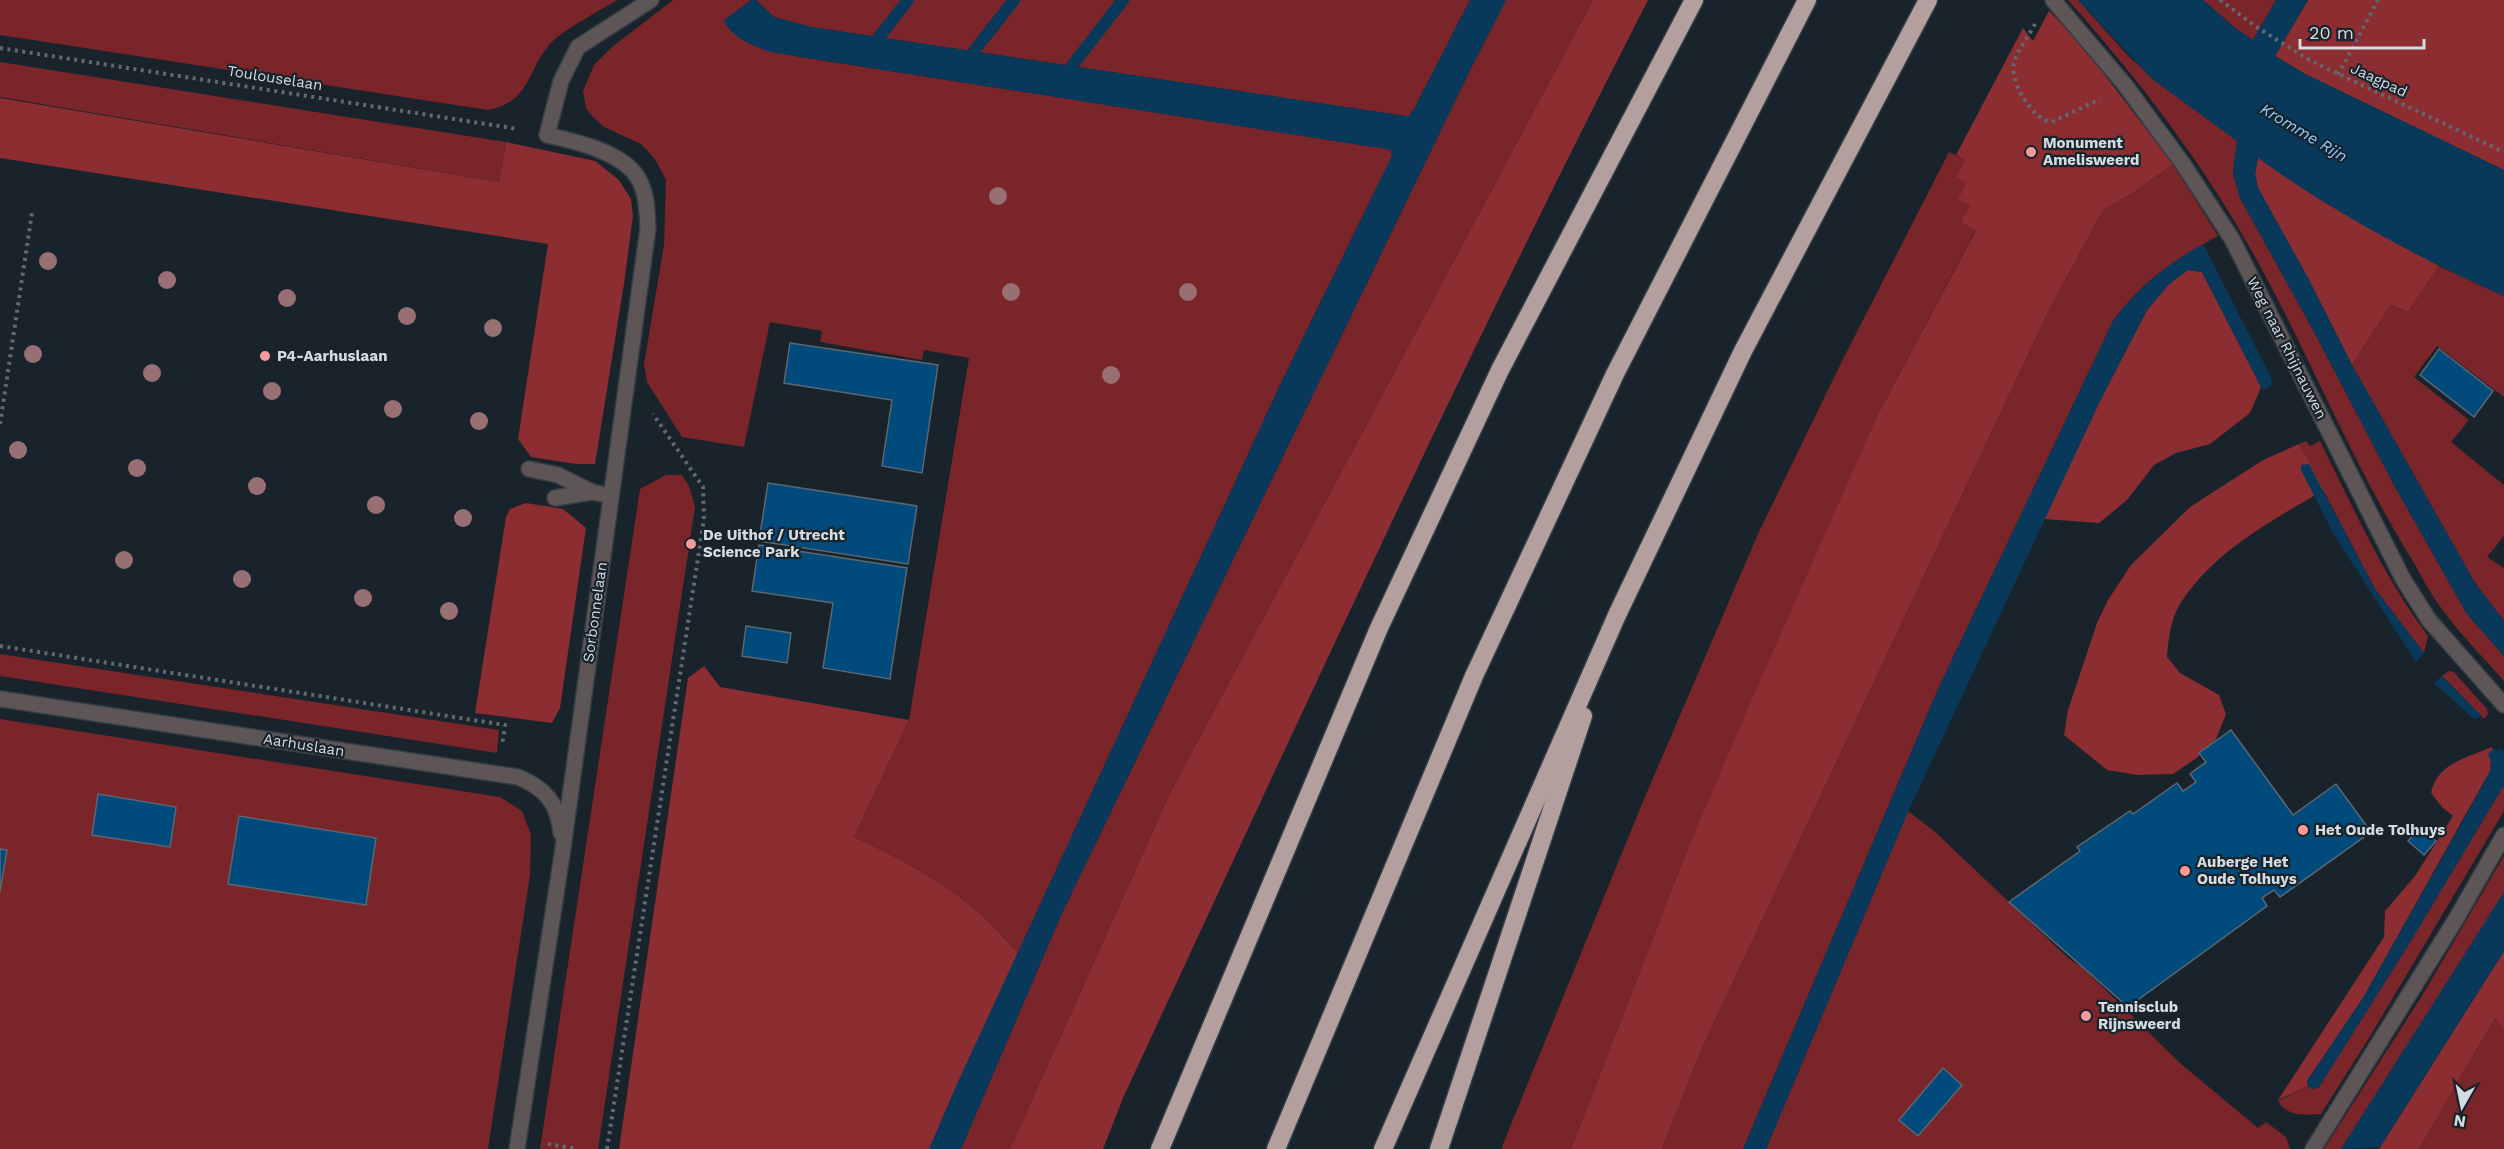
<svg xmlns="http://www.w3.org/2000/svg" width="2504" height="1149" viewBox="0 0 2504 1149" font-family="'Work Sans',sans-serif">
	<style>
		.green { fill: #79252a }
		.forest { fill: #8b2d31 }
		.water { fill: #08395a }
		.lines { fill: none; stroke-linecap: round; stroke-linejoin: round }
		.stream { stroke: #08395a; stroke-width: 12 }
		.building { fill: #004b7b; stroke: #5b6771; stroke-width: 1.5 }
		.lane-casing { stroke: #333d44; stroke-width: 18 }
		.street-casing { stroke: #333d44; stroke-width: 18 }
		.highway-casing { stroke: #333d44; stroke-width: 21 }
		.path { stroke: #616a71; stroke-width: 4; stroke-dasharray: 3 4.5; stroke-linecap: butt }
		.lane { stroke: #5e5656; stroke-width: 15 }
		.street { stroke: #5e5656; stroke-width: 15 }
		.highway { stroke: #b29f9e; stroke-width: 18 }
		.tree { fill: #986f72 }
		.poi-dot { fill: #f59b99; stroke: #19232b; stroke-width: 2 }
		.labels { text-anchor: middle; stroke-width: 4.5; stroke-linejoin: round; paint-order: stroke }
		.street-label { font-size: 15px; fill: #d4dbe1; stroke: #19232b }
		.poi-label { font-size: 15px; font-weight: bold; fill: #d4dbe1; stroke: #19232b; text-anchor: start }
		.water-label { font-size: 16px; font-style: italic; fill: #8dc9fc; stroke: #19232b }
	</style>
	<rect width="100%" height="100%" fill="#19232b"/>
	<!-- green -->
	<g class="green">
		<path d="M0 0H617C601 10 563 30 551 43 525 72 532 101 488 110L0 35Z"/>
		<path d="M673 0H751L725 20C746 48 767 49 800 57L1391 149 1392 156 1280 385 1018 953C1006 940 994 927 982 915 944 882 900 858 854 837L909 720 969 358 924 350 922 360 820 342 822 331 770 322 744 447 682 437 647 382 644 364 664 245 666 180 655 159 641 144 604 127 594 118 586 108 583 91 594 65 612 47Z"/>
		<path d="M756 0H1470L1414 109 1409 116H1405L811 27 774 17Z"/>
		<path d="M1506 0H1593L1170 793 1010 1149H961L1062 913 1471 68Z"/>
		<path d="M2068 0H2078L2131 59 2237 141 2233 173 2240 198 2312 328 2394 485 2467 614 2504 656V681C2483 657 2460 634 2442 609 2430 593 2421 575 2411 558 2353 464 2312 361 2259 264 2207 168 2140 81 2068 0Z"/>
		<path d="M2203 0H2276L2253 40 2235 28Z"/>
		<path d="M0 62 506 142 499 182 0 97Z"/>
		<path d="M1949 152 1965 160 1970 205 1976 229 1877 416 1686 853 1571 1149H1501L1644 799 1758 534 1842 361Z"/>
		<path d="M2173 164 2218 236C2175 259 2142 281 2113 321L1938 689 1743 1149H1662L1701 1050 2049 310 2103 210 2134 192Z"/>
		<path d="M2439 266 2504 296V397L2437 346 2414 377 2469 420 2451 442 2504 485V536L2487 557 2504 568V621L2475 583 2352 365 2391 305 2408 312Z"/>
		<path d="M2306 441 2310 446 2320 441C2353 507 2383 576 2428 636L2424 653 2375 589 2299 444Z"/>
		<path d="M666 475H682L689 486 695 507 598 1149H540L640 489Z"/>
		<path d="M0 654 499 730 497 753 0 676Z"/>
		<path d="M2449 671 2454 672 2487 709 2488 714 2484 719 2442 676Z"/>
		<path d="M0 719 500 797 522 811 531 835 530 875 488 1149H0V892L6 850 0 849Z"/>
		<path d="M2504 785V811L2366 1043 2321 1114C2305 1115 2287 1117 2278 1101L2308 1086 2312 1089 2319 1087 2412 939Z"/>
		<path d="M1908 811 1934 831 2068 958 2082 967 2181 1064 2258 1128 2266 1122 2286 1137 2290 1149H1766Z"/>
		<path d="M2504 856V892L2497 904 2341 1149H2324L2423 994Z"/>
		<path d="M2495 1018 2504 1029V1149H2419Z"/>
	</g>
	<!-- forest -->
	<g class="forest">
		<path d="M1593 0H1648C1463 361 1294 730 1123 1098L1103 1149H1010L1170 793Z"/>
		<path d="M2308 0H2504V170L2305 74 2275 56Z"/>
		<path d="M2049 11 2078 40 2173 164 2134 192 2103 210 2049 310 1701 1050 1662 1149H1571L1686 853 1752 699 1877 416 1976 230 1961 222 1970 206 1958 199 1967 183 1956 177 1965 160 1956 155 2023 28 2033 41Z"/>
		<path d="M0 98 499 182 506 142 595 161 619 180 631 199 633 216 624 284 595 464H576L531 457 518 439 548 244 0 158Z"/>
		<path d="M2258 157C2314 199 2377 232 2439 266L2408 312 2391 305 2352 365 2308 278 2258 188 2255 174Z"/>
		<path d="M2188 270 2202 272 2261 387 2250 413 2210 444 2176 453 2154 465 2127 500 2099 523 2044 519 2101 399 2147 310 2169 284Z"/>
		<path d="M2299 444 2324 490C2271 521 2214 551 2180 604 2171 618 2168 641 2167 657L2180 673 2219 695 2226 714 2216 739 2198 757 2173 774 2138 775 2107 770 2064 735 2068 710 2097 623 2108 600 2131 565 2190 507 2263 460Z"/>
		<path d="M526 503 563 509 586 528 560 708 552 723 475 713 506 517 510 509Z"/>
		<path d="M704 666 720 687 909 720 854 837C900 858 944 882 982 915 994 927 1006 940 1018 953L929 1149H619L688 678Z"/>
		<path d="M2492 747 2493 750 2488 754 2491 760 2490 771 2363 998 2307 1081 2308 1086 2278 1100 2384 937 2385 911 2415 876 2453 816 2442 807 2431 793C2437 763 2467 758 2492 747Z"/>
		<path d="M2504 951V1029L2495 1018 2419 1149H2379Z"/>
	</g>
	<!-- water -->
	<g class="water">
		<path d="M751 0H756L774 17 811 27 1405 116H1409L1414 109 1470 0H1506L1471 68 1062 913 961 1149H929L957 1084 1280 385 1392 156 1391 150 770 52C754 46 730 37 724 20Z"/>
		<path d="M2078 0H2203L2235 28 2253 40 2276 0H2308L2275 56 2305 74 2504 170V296C2419 258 2334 213 2258 158L2255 174 2258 188 2308 278 2352 365 2475 583 2504 621V656L2467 614 2394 485 2312 328 2240 198 2233 173 2237 141 2152 79Z"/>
		<path d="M2203 244 2270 375 2272 384 2266 389 2261 387 2202 272 2188 270 2169 284 2147 310 2101 399 1907 814 1766 1149H1743L1938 689 2113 321C2137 288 2167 264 2203 244Z"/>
		<path d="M2309 464 2375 589 2424 653 2416 662 2334 535 2301 470V465Z"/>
		<path d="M2442 676 2482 716 2474 719 2434 683Z"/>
		<path d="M2502 749 2504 753V785L2412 939 2319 1087 2314 1089 2310 1088 2307 1081 2363 998 2468 812 2490 771 2491 760 2488 754 2493 750Z"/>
		<path d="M2504 892V951L2380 1147 2341 1149Z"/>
	</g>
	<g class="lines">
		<!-- stream -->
		<g class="stream">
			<path d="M879 37 908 0"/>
			<path d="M974 51 1014 0"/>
			<path d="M1071 67 1123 0"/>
		</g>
	</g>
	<!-- building -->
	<g class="building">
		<path d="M790 343 938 365 922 473 882 466 892 400 784 383Z"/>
		<path d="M2439 349 2493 391 2474 417 2420 375Z"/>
		<path d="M768 483 917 506 908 564 759 541Z"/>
		<path d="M759 545 907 568 890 679 823 668 833 603 752 591Z"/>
		<path d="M746 626 791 633 787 663 742 656Z"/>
		<path d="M2231 730 2293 815 2336 784 2371 832 2280 897 2274 890 2262 898 2267 906 2128 1007 2009 902 2080 851 2077 847 2130 811 2133 814 2177 783 2183 791 2196 782 2190 774 2206 762 2199 753Z"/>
		<path d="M98 794 176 807 170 847 92 835Z"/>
		<path d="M239 816 376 838 366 905 228 884Z"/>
		<path d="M2420 828 2436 841 2424 855 2408 841Z"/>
		<path d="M0 849 7 850 0 892Z"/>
		<path d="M1943 1068 1962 1085 1918 1136 1899 1120Z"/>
	</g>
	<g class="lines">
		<defs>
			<g id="lane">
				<path d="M529 469 558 475 592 492 611 496"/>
				<path d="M555 498 592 492"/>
			</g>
			<g id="street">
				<path d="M2053 0 2125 85 2183 164 2232 239 2403 579 2429 620 2504 705"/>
				<path d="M0 699 518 777C545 788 558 803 561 833"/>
				<path d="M517 1149 563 848 648 228C647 211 647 193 638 178 623 152 574 141 547 135L561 81 578 47 651 0"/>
				<path d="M2313 1149 2456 919 2504 835"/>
			</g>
			<g id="highway">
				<path d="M1160 1149 1379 628 1500 370 1694 0"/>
				<path d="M1276 1149 1474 676 1615 374 1807 0"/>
				<path d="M1383 1149 1617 615 1743 351 1928 0"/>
				<path d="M1439 1149 1583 716"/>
			</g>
		</defs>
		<!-- lane casing -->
		<use href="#lane" class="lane-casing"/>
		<!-- street casing -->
		<use href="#street" class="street-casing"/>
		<!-- highway casing -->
		<use href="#highway" class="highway-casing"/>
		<!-- path -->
		<g class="path">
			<path d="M2220 0 2258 28 2311 61 2504 152"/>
			<path d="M2035 24C2029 36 2018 49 2014 62 2009 81 2032 120 2052 122L2100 99"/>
			<path d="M0 48 518 129"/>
			<path d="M2338 75 2378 0"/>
			<path d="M0 424 32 213"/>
			<path d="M0 646 505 725 502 746"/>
			<path d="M548 1144 577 1149"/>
			<path d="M607 1149 704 519 703 487 653 414"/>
		</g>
		<!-- lane -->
		<use href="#lane" class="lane"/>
		<!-- street -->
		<use href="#street" class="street"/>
		<!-- highway -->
		<use href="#highway" class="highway"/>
	</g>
	<!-- trees -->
	<g class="tree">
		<circle cx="998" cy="196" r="9"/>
		<circle cx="48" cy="261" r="9"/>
		<circle cx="167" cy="280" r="9"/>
		<circle cx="1011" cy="292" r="9"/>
		<circle cx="1188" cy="292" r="9"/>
		<circle cx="287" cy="298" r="9"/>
		<circle cx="407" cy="316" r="9"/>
		<circle cx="493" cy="328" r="9"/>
		<circle cx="33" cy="354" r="9"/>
		<circle cx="152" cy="373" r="9"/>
		<circle cx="1111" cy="375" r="9"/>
		<circle cx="272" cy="391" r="9"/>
		<circle cx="393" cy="409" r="9"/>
		<circle cx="479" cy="421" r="9"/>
		<circle cx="18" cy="450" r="9"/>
		<circle cx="137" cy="468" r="9"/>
		<circle cx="257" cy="486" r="9"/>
		<circle cx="376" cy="505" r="9"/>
		<circle cx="463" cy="518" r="9"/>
		<circle cx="124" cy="560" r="9"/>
		<circle cx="242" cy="579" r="9"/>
		<circle cx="363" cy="598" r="9"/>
		<circle cx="449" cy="611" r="9"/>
	</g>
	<!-- markers -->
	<g class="poi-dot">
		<circle cx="2031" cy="152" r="6"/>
		<circle cx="265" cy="356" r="6"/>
		<circle cx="691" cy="544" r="6"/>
		<circle cx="2303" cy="830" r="6"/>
		<circle cx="2185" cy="871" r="6"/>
		<circle cx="2086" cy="1016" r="6"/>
	</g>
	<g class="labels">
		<!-- street labels -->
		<g class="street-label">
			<text transform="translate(275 78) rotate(9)" y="5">Toulouselaan</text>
			<text transform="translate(2379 80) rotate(25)" y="5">Jaagpad</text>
			<text transform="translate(2287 348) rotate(63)" y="5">Weg naar Rhijnauwen</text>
			<text transform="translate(595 612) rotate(-82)" y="5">Sorbonnelaan</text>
			<text transform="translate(304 745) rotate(9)" y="5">Aarhuslaan</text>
		</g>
		<!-- poi labels -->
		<g class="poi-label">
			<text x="2043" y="148">Monument<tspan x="2043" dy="17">Amelisweerd</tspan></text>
			<text x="277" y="361">P4-Aarhuslaan</text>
			<text x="703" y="540">De Uithof / Utrecht<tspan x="703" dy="17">Science Park</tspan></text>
			<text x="2315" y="835">Het Oude Tolhuys</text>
			<text x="2197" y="867">Auberge Het<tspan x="2197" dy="17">Oude Tolhuys</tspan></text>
			<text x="2098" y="1012">Tennisclub<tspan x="2098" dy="17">Rijnsweerd</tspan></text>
		</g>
		<!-- water labels -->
		<g class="water-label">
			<text transform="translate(2304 132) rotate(31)" y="6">Kromme Rijn</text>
		</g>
	</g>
	<!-- north arrow -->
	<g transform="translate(2462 1107) rotate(189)" stroke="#19232b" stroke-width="4.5" paint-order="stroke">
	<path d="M0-4.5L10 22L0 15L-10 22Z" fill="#d4dbe1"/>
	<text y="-9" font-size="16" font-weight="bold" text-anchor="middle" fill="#d4dbe1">N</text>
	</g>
	<!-- scale -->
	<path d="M2300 39v9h124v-9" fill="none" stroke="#d4dbe1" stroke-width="3"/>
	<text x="2309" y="39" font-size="18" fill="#d4dbe1" stroke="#19232b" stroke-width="4.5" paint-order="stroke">20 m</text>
</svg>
